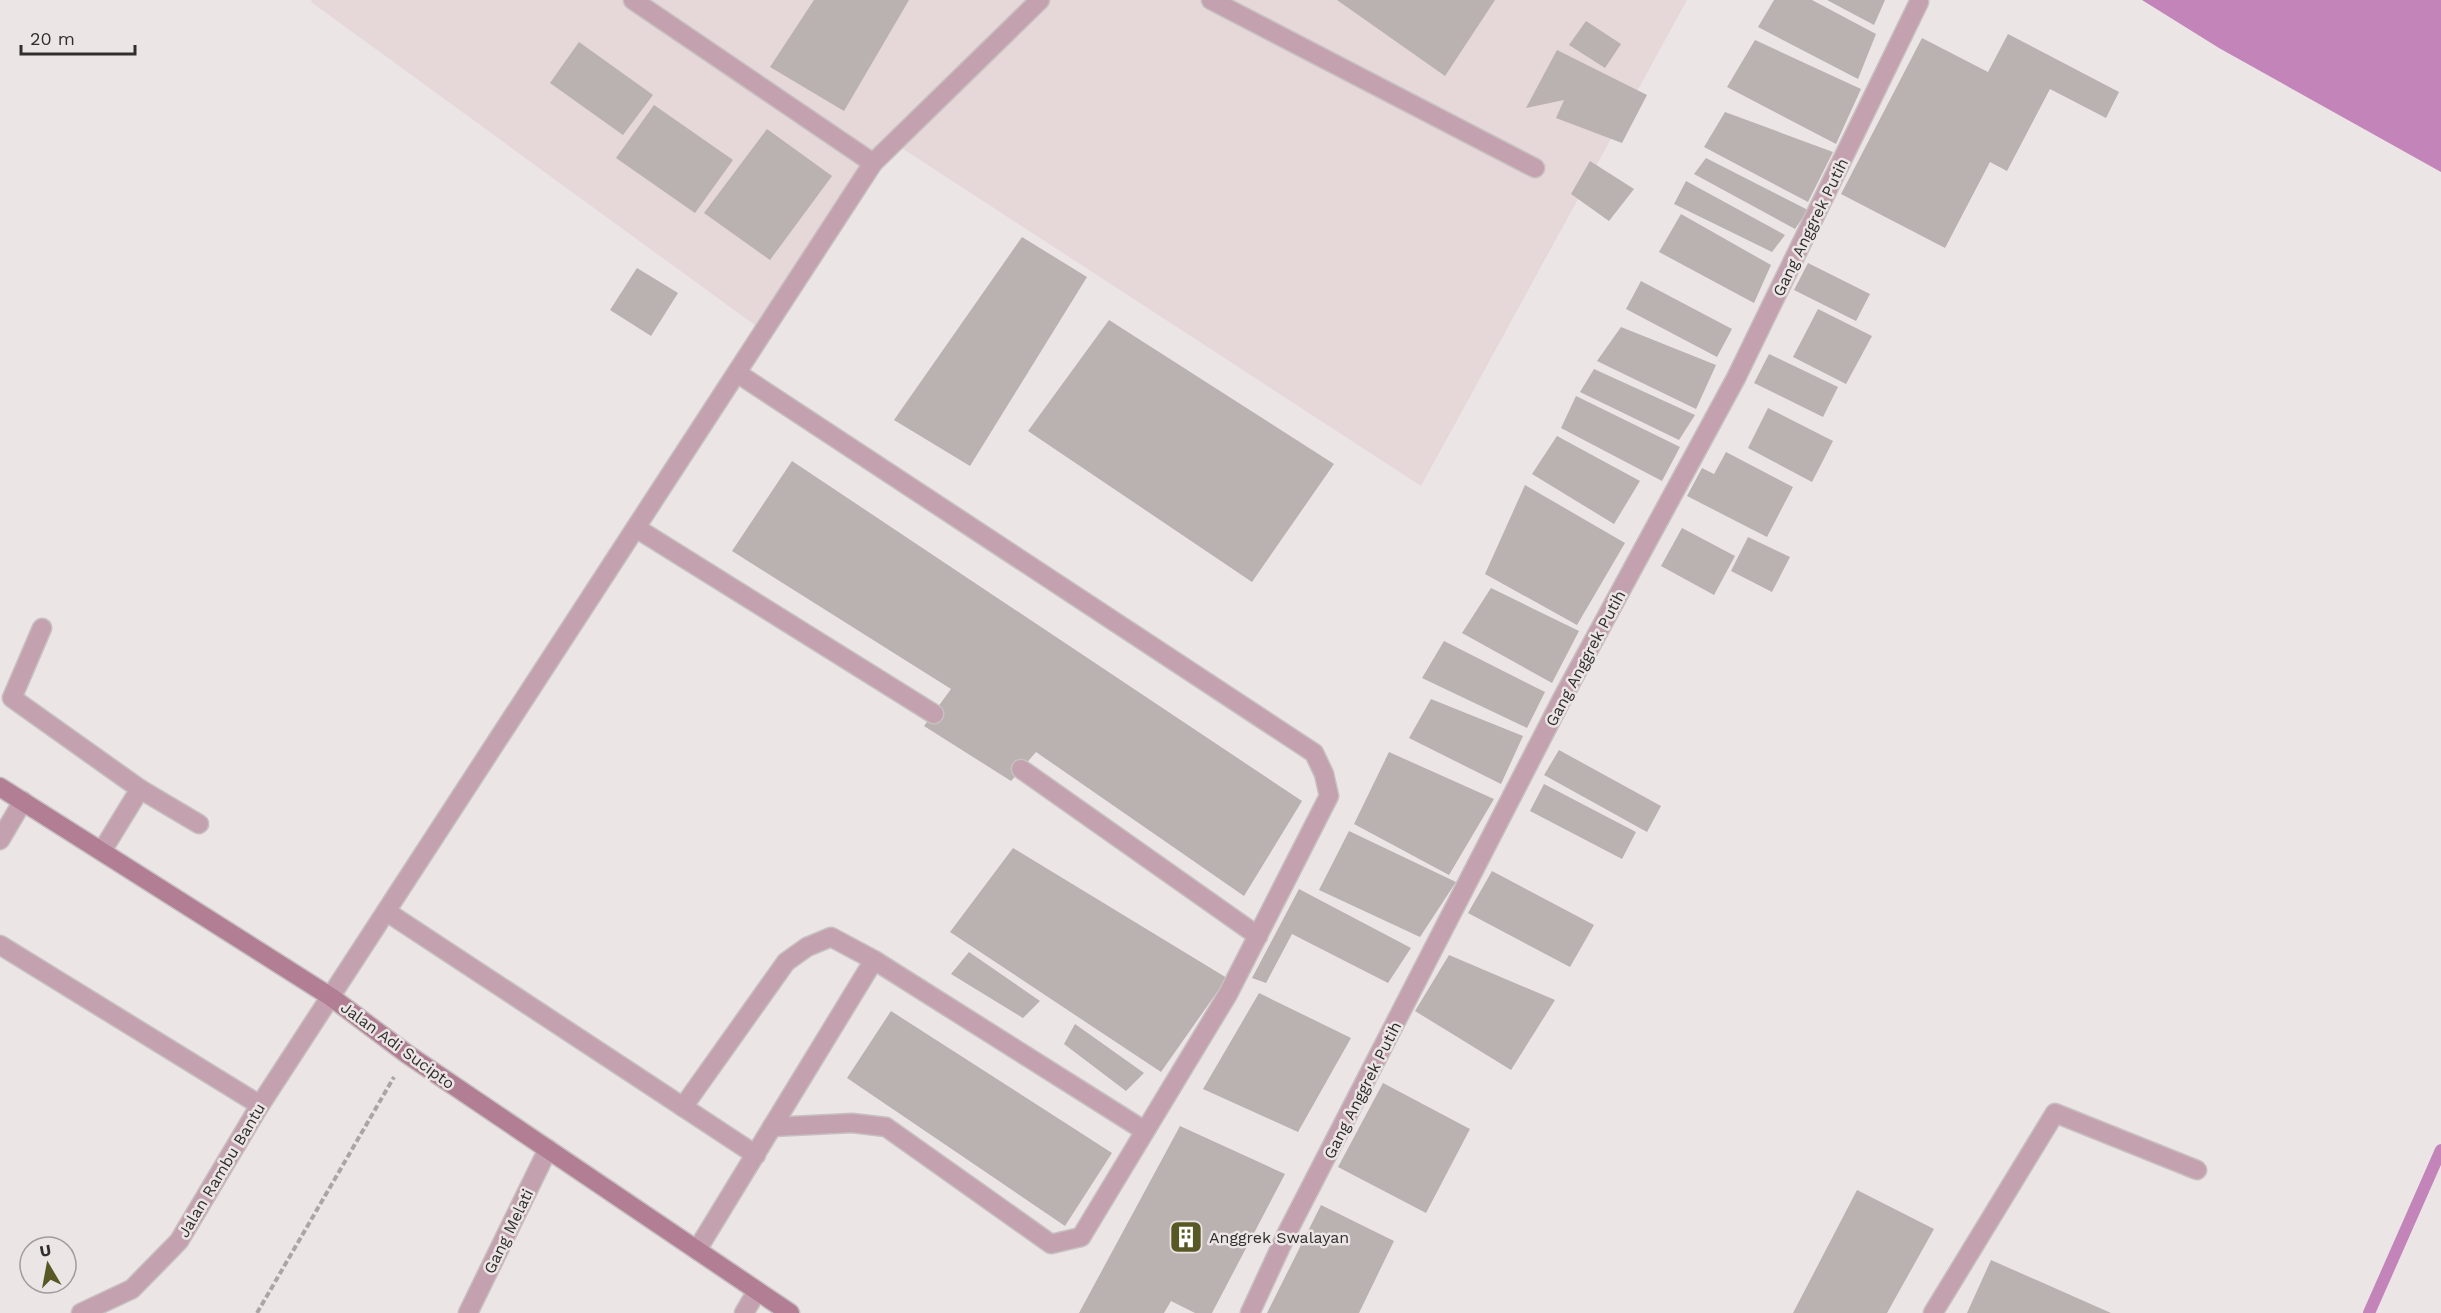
<svg xmlns="http://www.w3.org/2000/svg" width="2441" height="1313" viewBox="0 0 2441 1313" font-family="'Work Sans',sans-serif">
	<style>
		.built { fill: #e6d7d9 }
		.water { fill: #c284b9 }
		.lines { fill: none; stroke-linecap: round; stroke-linejoin: round }
		.stream { stroke: #c284b9; stroke-width: 12 }
		.building { fill: #b9b2b1 }
		.service-casing { stroke: #c7c0c1; stroke-width: 21 }
		.minor-casing { stroke: #c7c0c1; stroke-width: 21 }
		.secondary-casing { stroke: #c7c0c1; stroke-width: 21 }
		.path { stroke: #aba5a6; stroke-width: 4; stroke-dasharray: 6 3; stroke-linecap: butt }
		.service { stroke: #c4a1af; stroke-width: 18 }
		.minor { stroke: #c4a1af; stroke-width: 18 }
		.secondary { stroke: #b17e94; stroke-width: 18 }
		.labels { text-anchor: middle; stroke-width: 5; stroke-linejoin: round; paint-order: stroke }
		.street-label { font-size: 16px; fill: #312e2e; stroke: #ece5e6 }
		.poi-label { font-size: 16px; fill: #312e2e; stroke: #ece5e6; text-anchor: start }
	</style>
	<rect width="100%" height="100%" fill="#ece5e6"/>
	<!-- built -->
	<path class="built" d="M312 0H1687L1421 486 894 143 763 331 311 2Z"/>
	<!-- water -->
	<path class="water" d="M2142 0H2441V172L2219 48Z"/>
	<g class="lines">
		<!-- stream -->
		<path class="stream" d="M2369 1313 2441 1150"/>
	</g>
	<!-- building -->
	<g class="building">
		<path d="M814 0H909L844 111 770 67Z"/>
		<path d="M1337 0H1495L1445 76Z"/>
		<path d="M1774 0H1812L1876 34 1858 79 1758 27Z"/>
		<path d="M1827 0H1885L1874 25Z"/>
		<path d="M1586 21 1621 44 1605 68 1569 45Z"/>
		<path d="M2008 34 2119 92 2106 118 2050 89 2007 171 1990 162 1945 248 1841 194 1922 38 1988 72Z"/>
		<path d="M1755 40 1861 89 1836 144 1727 87Z"/>
		<path d="M579 42 653 95 623 135 550 83Z"/>
		<path d="M1557 50 1647 95 1622 143 1556 118 1564 100 1526 108Z"/>
		<path d="M654 105 733 160 695 213 616 158Z"/>
		<path d="M1725 112 1833 152 1808 202 1704 147Z"/>
		<path d="M767 129 832 176 770 260 704 213Z"/>
		<path d="M1706 158 1808 210 1795 229 1694 174Z"/>
		<path d="M1590 161 1634 189 1609 221 1571 194Z"/>
		<path d="M1686 181 1785 235 1772 252 1674 204Z"/>
		<path d="M1681 214 1771 265 1754 303 1659 252Z"/>
		<path d="M1022 237 1087 277 970 466 894 420Z"/>
		<path d="M1808 263 1870 294 1856 321 1794 290Z"/>
		<path d="M637 268 678 293 651 336 610 310Z"/>
		<path d="M1641 281 1732 329 1717 357 1626 309Z"/>
		<path d="M1818 309 1872 336 1846 384 1793 357Z"/>
		<path d="M1109 320 1334 464 1252 582 1028 431Z"/>
		<path d="M1621 327 1716 365 1696 409 1597 361Z"/>
		<path d="M1769 354 1838 387 1823 417 1754 383Z"/>
		<path d="M1594 369 1695 415 1679 440 1580 392Z"/>
		<path d="M1576 396 1680 447 1662 481 1561 428Z"/>
		<path d="M1768 408 1833 441 1812 482 1748 448Z"/>
		<path d="M1557 436 1640 481 1614 524 1532 474Z"/>
		<path d="M1726 452 1793 487 1767 537 1687 496 1702 468 1714 474Z"/>
		<path d="M792 461 1302 801 1244 896 1036 752 1011 781 924 726 951 689 732 551Z"/>
		<path d="M1525 485 1625 543 1577 625 1485 574Z"/>
		<path d="M1682 528 1735 556 1714 595 1661 566Z"/>
		<path d="M1748 537 1790 557 1772 592 1731 571Z"/>
		<path d="M1491 588 1579 631 1552 683 1462 633Z"/>
		<path d="M1444 641 1545 692 1527 728 1422 678Z"/>
		<path d="M1431 699 1523 736 1501 784 1409 738Z"/>
		<path d="M1559 750 1661 806 1647 832 1544 775Z"/>
		<path d="M1389 752 1494 799 1449 875 1354 824Z"/>
		<path d="M1544 784 1636 832 1622 859 1530 811Z"/>
		<path d="M1349 831 1456 882 1420 937 1319 890Z"/>
		<path d="M1013 848 1227 978 1161 1072 950 932Z"/>
		<path d="M1492 871 1594 925 1570 967 1468 913Z"/>
		<path d="M1299 889 1411 948 1388 983 1292 934 1266 983 1252 978Z"/>
		<path d="M969 952 1040 1001 1023 1018 951 974Z"/>
		<path d="M1449 955 1555 1000 1511 1070 1415 1011Z"/>
		<path d="M1259 993 1351 1038 1298 1132 1203 1089Z"/>
		<path d="M891 1011 1112 1153 1065 1226 847 1078Z"/>
		<path d="M1075 1024 1144 1073 1126 1091 1064 1044Z"/>
		<path d="M1383 1083 1470 1129 1426 1213 1338 1167Z"/>
		<path d="M1180 1126 1285 1174 1212 1313H1195L1171 1301 1164 1313H1079Z"/>
		<path d="M1857 1190 1934 1229 1887 1313H1793Z"/>
		<path d="M1321 1205 1394 1241 1359 1313H1267Z"/>
		<path d="M1991 1260 2111 1313H1967Z"/>
	</g>
	<g class="lines">
		<defs>
			<g id="service">
				<path d="M633 0 873 163"/>
				<path d="M1211 0 1535 168"/>
				<path d="M737 373 1314 753 1324 774 1329 796 1228 994 1081 1237 1051 1244 886 1127 852 1123 772 1127"/>
				<path d="M636 528 934 714"/>
				<path d="M42 628 12 698 140 789 102 851"/>
				<path d="M1021 769 1258 936"/>
				<path d="M140 789 199 824"/>
				<path d="M0 840 23 801"/>
				<path d="M387 912 756 1155"/>
				<path d="M0 945 260 1105"/>
				<path d="M683 1107 786 962 807 947 831 937 874 960 1145 1131"/>
				<path d="M697 1250 874 960"/>
				<path d="M1933 1313 2055 1113 2197 1170"/>
			</g>
			<g id="minor">
				<path d="M81 1313 132 1289 179 1241 260 1105 873 163 1040 0"/>
				<path d="M468 1313 548 1149"/>
				<path d="M744 1313 757 1291"/>
				<path d="M1250 1313 1288 1231 1563 697 1736 378 1919 2"/>
			</g>
			<path id="secondary" d="M0 787 331 997 407 1054 790 1313"/>
		</defs>
		<!-- service casing -->
		<use href="#service" class="service-casing"/>
		<!-- minor casing -->
		<use href="#minor" class="minor-casing"/>
		<!-- secondary casing -->
		<use href="#secondary" class="secondary-casing"/>
		<!-- path -->
		<path class="path" d="M257 1313 394 1077"/>
		<!-- service -->
		<use href="#service" class="service"/>
		<!-- minor -->
		<use href="#minor" class="minor"/>
		<!-- secondary -->
		<use href="#secondary" class="secondary"/>
	</g>
	<!-- icons -->
	<defs>
		<symbol id="building-square" viewBox="-11 -11 22 22"><rect x="-9" y="-9" width="18" height="18" rx="4" fill="#585825" stroke="#ece5e6"/><path d="M-4-6H4V6H1V3H-1V6H-4ZM-2.5-4.3h1.7v1.8h-1.7ZM.8-4.3h1.7v1.8H.8ZM-2.5-1h1.7V.8h-1.7ZM.8-1h1.7V.8H.8Z" fill="#fff"/></symbol>
	</defs>
	<g fill-rule="evenodd">
		<use href="#building-square" x="1167" y="1218" width="38" height="38"/>
	</g>
	<g class="labels">
		<!-- street labels -->
		<g class="street-label">
			<text transform="translate(1810 227) rotate(-64)" y="6">Gang Anggrek Putih</text>
			<text transform="translate(1585 658) rotate(-62)" y="6">Gang Anggrek Putih</text>
			<text transform="translate(398 1045) rotate(36)" y="6">Jalan Adi Sucipto</text>
			<text transform="translate(1362 1090) rotate(-63)" y="6">Gang Anggrek Putih</text>
			<text transform="translate(221 1170) rotate(-59)" y="6">Jalan Rambu Bantu</text>
			<text transform="translate(508 1231) rotate(-64)" y="6">Gang Melati</text>
		</g>
		<!-- poi labels -->
		<g class="poi-label">
			<text x="1209" y="1243">Anggrek Swalayan</text>
		</g>
	</g>
	<!-- north arrow -->
	<g transform="translate(48 1265) rotate(350)"><circle r="28" fill="#ece5e6" stroke="#a19c9c" stroke-width="1.5"/>
	<path d="M0-4.5L10 22L0 15L-10 22Z" fill="#585825"/>
	<text y="-9" font-size="16" font-weight="bold" text-anchor="middle" fill="#312e2e">U</text>
	</g>
	<!-- scale -->
	<path d="M21 45v9h114v-9" fill="none" stroke="#312e2e" stroke-width="3"/>
	<text x="30" y="45" font-size="18" fill="#312e2e" stroke="#ece5e6" stroke-width="4.5" paint-order="stroke">20 m</text>
</svg>
